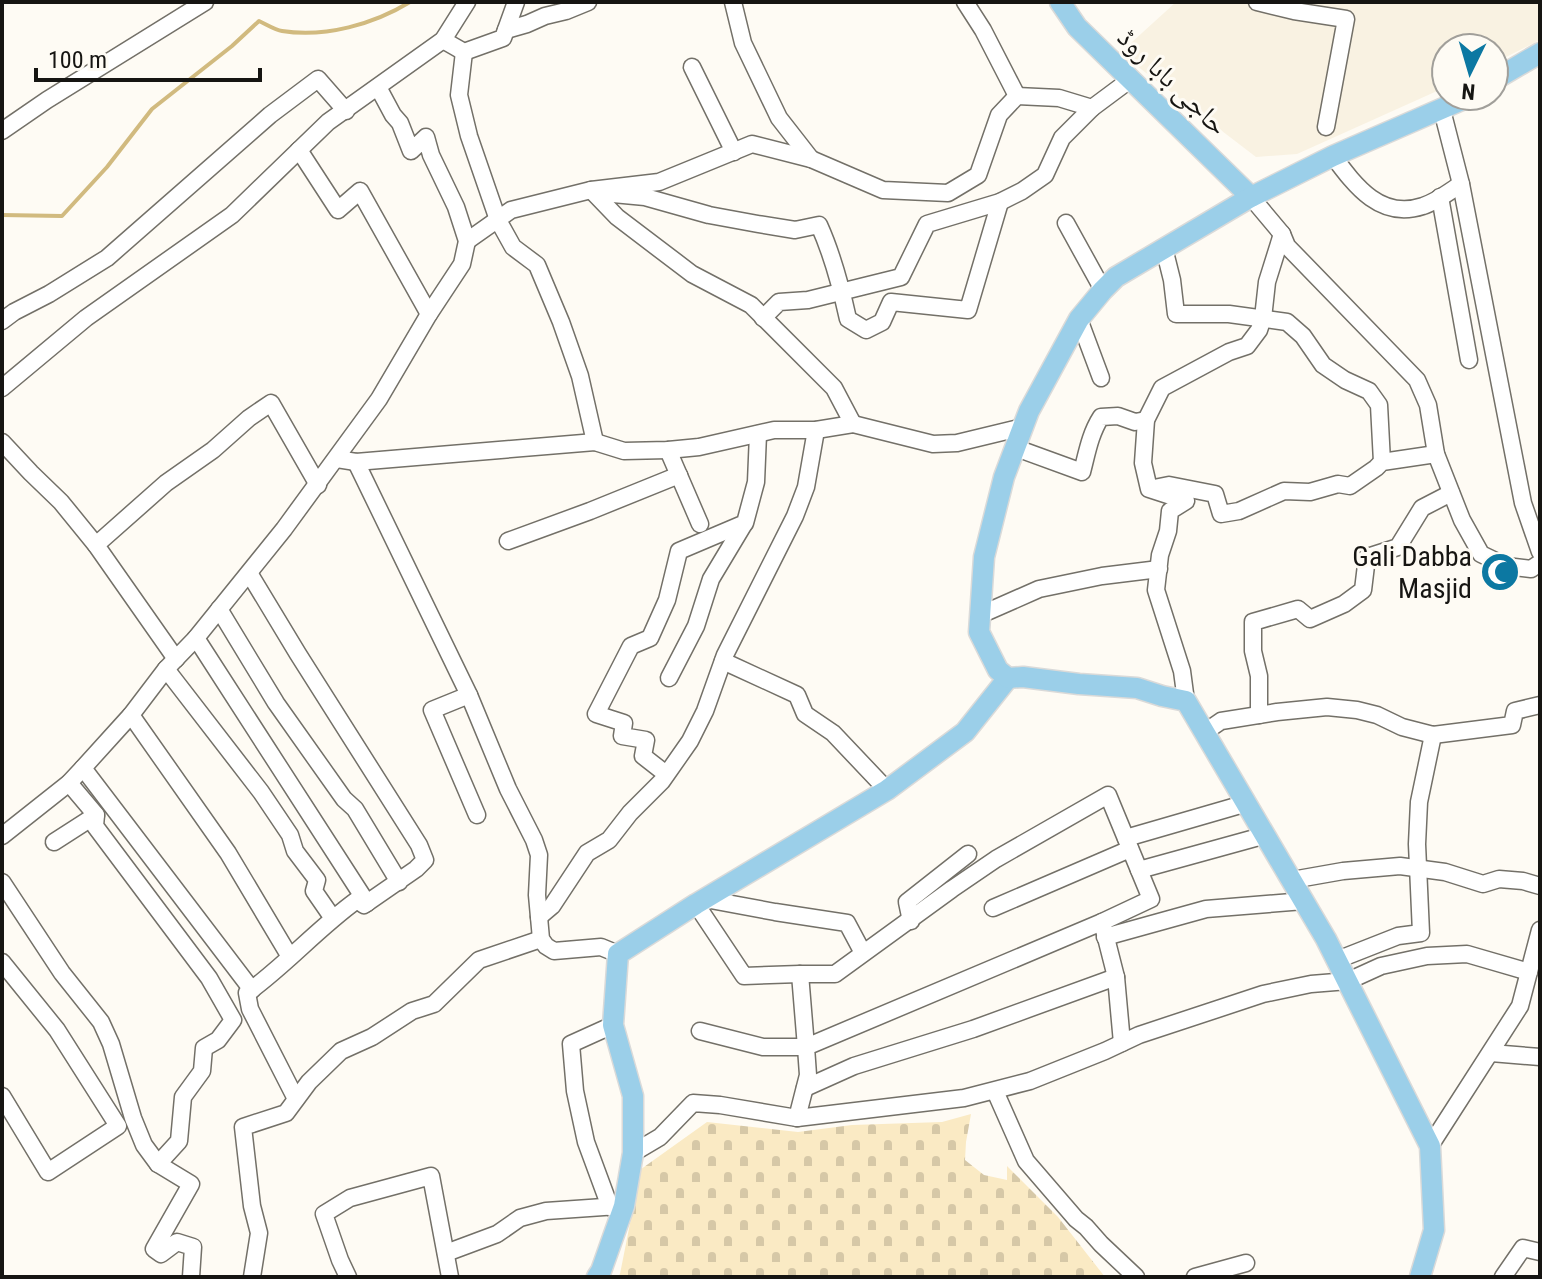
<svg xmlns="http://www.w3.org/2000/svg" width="1542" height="1279" viewBox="0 0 1542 1279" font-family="'Roboto Condensed','Noto Naskh Arabic',sans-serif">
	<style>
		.built { fill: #f9f2e2 }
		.cemetery { fill: url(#cemetery-stones) }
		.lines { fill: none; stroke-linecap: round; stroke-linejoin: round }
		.stream { stroke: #d1ba7f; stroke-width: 4 }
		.minor-casing { stroke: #737068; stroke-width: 19 }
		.major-casing { stroke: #dadad9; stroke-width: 23 }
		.minor { stroke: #fff; stroke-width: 16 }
		.major { stroke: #9bcfe9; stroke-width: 20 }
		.labels { text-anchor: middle; stroke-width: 6; stroke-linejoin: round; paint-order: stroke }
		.street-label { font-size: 28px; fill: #161512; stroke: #fefbf4 }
		.poi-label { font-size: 28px; fill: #161512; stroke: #fefbf4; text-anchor: end }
	</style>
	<defs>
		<pattern id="cemetery-stones" width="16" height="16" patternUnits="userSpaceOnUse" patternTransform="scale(2)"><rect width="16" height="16" fill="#faeac4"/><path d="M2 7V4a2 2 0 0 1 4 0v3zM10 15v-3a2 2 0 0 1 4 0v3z" fill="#d6c8a7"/></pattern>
	</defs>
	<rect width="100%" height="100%" fill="#fefbf4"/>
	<!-- built -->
	<path class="built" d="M1176 2H1540V40L1494 63V48H1446V87L1297 154 1256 157 1120 53Z"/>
	<!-- cemetery -->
	<path class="cemetery" d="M971 1114 966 1142 965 1160 984 1175 1007 1180V1166L1058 1217 1105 1277H618L620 1274 636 1193 637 1172 707 1122 798 1132 852 1125 942 1122Z"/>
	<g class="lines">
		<!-- stream -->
		<path class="stream" d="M2 215 62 216 107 167 152 109 232 46 259 21C266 24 275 30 282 31 325 38 374 24 410 2"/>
		<defs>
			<g id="minor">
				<path d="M733 2 743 43 779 118 811 159"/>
				<path d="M965 2 983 30 1017 96"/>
				<path d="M1257 2 1294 11 1346 19 1326 127"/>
				<path d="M506 30 527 24 545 16 566 11 588 2"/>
				<path d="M443 40 464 52 503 38 516 2"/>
				<path d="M464 52 459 95 469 136 498 220 513 247 537 265 561 322 580 376 595 442"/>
				<path d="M692 67 734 152"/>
				<path d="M1442 110 1461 184 1523 503 1540 552"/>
				<path d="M2 131 47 100 205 2"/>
				<path d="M299 150 338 210 360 191 429 314"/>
				<path d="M1333 156C1356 187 1381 220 1423 206 1436 202 1449 192 1461 184"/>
				<path d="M591 190 617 217 692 274 751 305 834 388 853 424"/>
				<path d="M613 194 645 197 709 215 758 224 795 230 819 225C833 256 841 287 848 319L866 330 882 322 891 302 968 310 1000 202"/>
				<path d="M1251 197 1282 234 1287 246 1417 380 1428 405 1436 454 1462 520 1481 554 1506 566 1531 569 1540 563"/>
				<path d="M1440 197 1469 360"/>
				<path d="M1066 223 1103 290"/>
				<path d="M467 241 511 210 591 190 659 182 752 144 811 159 883 190 948 193 978 175 999 115 1017 96 1059 98 1092 108 1131 79"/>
				<path d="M1164 248 1172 280 1176 314H1229L1287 322 1303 336 1323 365 1345 380 1369 391 1379 405 1382 462"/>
				<path d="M763 318 779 302 808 300 901 277 927 224 1000 202 1022 191 1045 175 1062 138 1092 108"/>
				<path d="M1079 319 1101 378"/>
				<path d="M2 321 14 312 49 294 107 258 270 115 318 79 346 111"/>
				<path d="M2 388 86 318 232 215 328 122 443 40 467 2"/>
				<path d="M2 442 31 473 61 502 96 545"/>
				<path d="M1016 448 1082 472C1087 453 1090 434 1101 417L1118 416 1135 422 1146 420"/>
				<path d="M668 450 700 524"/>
				<path d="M337 459 356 462 595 442 624 451 668 450 699 447 774 430H816L853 424 933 444 957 443 1023 427"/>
				<path d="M356 462 469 695 508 789 534 840 539 855 537 895 541 939 546 946 554 951 601 947 618 954"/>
				<path d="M1154 488 1169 485 1215 494 1221 514 1239 511 1284 491 1310 492 1338 484 1350 486 1376 468 1382 462 1436 454"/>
				<path d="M508 541 590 511 679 475"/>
				<path d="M249 573 298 654 419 845 425 860 416 869 364 905 357 900C318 928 286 965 247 993L250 1009 296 1099"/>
				<path d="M219 609 276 703 344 799 355 809 399 882"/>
				<path d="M980 615 1039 589 1102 576 1159 569"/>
				<path d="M196 638 367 903"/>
				<path d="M176 659 96 545 166 483 213 450 249 418 271 403 318 485"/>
				<path d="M723 661 797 695 805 714 833 733 887 790"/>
				<path d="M166 669 261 792 290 835 295 851 317 880 314 891 332 917"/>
				<path d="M669 678 696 626 711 579 744 524"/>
				<path d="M469 695 432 710 477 815"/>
				<path d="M1186 701 1182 671 1156 590 1160 555 1168 531 1170 511 1186 501 1149 489 1143 463 1146 420 1162 388 1229 352 1247 346 1259 330 1263 318 1267 282 1282 234"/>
				<path d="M131 715 228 853 290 957"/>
				<path d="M1259 715V676L1253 651V622L1298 609 1310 619 1344 604 1363 590 1367 557 1398 547 1422 508 1451 493"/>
				<path d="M1205 732 1221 721 1277 712 1327 707 1357 710 1377 715 1402 727 1433 735 1512 725 1515 711 1540 705"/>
				<path d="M83 768 252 990"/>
				<path d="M666 774 643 756 646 740 622 736 624 723 596 714 631 646 650 638 667 600 679 551 745 523 756 482 758 434"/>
				<path d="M69 783 96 815 95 826 209 978 233 1020 218 1040 204 1048 202 1071 183 1097 179 1141 158 1164"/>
				<path d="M2 836 69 783 83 768 131 715 166 669 196 638 284 529 379 399 429 314 462 264 467 241 456 207 431 155 426 137 411 151 400 123 393 115 378 87"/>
				<path d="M1126 838 1247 803"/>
				<path d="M54 842 96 815"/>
				<path d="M1139 870 1266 835"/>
				<path d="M1292 880 1343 871 1400 866 1445 872 1483 884 1499 879 1523 881 1540 886"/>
				<path d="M2 882 62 973 101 1022 111 1044 133 1118 144 1145 158 1164 191 1184 154 1249 161 1254 177 1242 193 1247 191 1277"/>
				<path d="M705 899 775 912 847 923 863 953"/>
				<path d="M696 904 744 976 800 974"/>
				<path d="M993 908 1130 849"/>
				<path d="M539 917 552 906 587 853 609 840 630 813 662 781 690 741 705 711 725 655 795 516 806 487 816 430"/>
				<path d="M911 921 907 902 968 854"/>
				<path d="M1105 937 1206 909 1304 901"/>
				<path d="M1337 960 1398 936 1421 933 1417 844 1419 802 1433 735"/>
				<path d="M2 962 57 1030 118 1126 48 1172 2 1096"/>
				<path d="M700 1031 763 1047H806L800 974H835L952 889 996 859 1108 795 1151 899 1102 922 1116 977 1122 1043"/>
				<path d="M1491 1053 1540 1057"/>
				<path d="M805 1088 854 1066 973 1029 1116 977"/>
				<path d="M995 1091 1026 1161 1076 1219 1086 1227 1101 1244 1136 1277"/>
				<path d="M797 1118 808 1075 806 1047 1102 922"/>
				<path d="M1430 1146 1520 1006 1540 930"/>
				<path d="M633 1153 660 1137 693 1103 720 1105 797 1118 964 1098 1030 1081 1105 1051 1139 1035 1263 994 1311 984 1348 981 1381 966 1427 956 1467 954 1529 972"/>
				<path d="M610 1207 586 1142 575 1091 571 1044 613 1025"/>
				<path d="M446 1253 497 1234 520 1218 546 1211 618 1206"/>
				<path d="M252 1277 259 1233 252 1206 243 1127 286 1113 309 1082 341 1051 372 1037 412 1011 434 1004 479 960 541 939"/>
				<path d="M348 1277 340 1260 324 1214 350 1198 431 1176 450 1277"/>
				<path d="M1195 1277 1246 1263"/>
				<path d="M1503 1277 1523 1248 1540 1252"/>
			</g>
			<g id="major">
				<path d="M1060 2 1077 27 1251 197"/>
				<path d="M1494 80 1540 53"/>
				<path d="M597 1277 601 1271 624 1206 633 1153V1096L613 1025 618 954 696 904 887 790 965 732 1008 678"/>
				<path d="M1420 1277 1434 1230 1430 1146 1326 939 1186 701 1162 696 1137 688 1079 684 1023 677 1008 678 998 670 979 632 984 557 1004 477 1029 411 1079 319 1103 290 1116 277 1251 197 1333 156 1471 96"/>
			</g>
		</defs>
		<!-- minor casing -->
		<use href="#minor" class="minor-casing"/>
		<!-- major casing -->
		<use href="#major" class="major-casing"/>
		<!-- minor -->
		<use href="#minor" class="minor"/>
		<!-- major -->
		<use href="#major" class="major"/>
	</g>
	<!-- icons -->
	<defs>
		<symbol id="mosque-disc" viewBox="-11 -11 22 22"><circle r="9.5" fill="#0c78a2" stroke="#fefbf4"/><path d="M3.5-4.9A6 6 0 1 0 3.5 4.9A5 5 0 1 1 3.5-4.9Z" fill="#fff"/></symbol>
	</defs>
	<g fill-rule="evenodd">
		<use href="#mosque-disc" x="1478" y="550" width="44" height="44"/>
	</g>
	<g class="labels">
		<!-- street labels -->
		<g class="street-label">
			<text transform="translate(1173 81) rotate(44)" y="10">حاجی بابا روڈ</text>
		</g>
		<!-- poi labels -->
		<g class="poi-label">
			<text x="1472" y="566">Gali Dabba<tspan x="1472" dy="32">Masjid</tspan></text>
		</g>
	</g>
	<!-- border -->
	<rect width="1542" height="1279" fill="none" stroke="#161512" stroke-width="8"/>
	<!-- north arrow -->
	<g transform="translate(1470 72) rotate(185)"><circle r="38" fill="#fefbf4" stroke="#a19f9a" stroke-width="2"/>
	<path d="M0-6L14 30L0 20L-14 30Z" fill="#0c78a2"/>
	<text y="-12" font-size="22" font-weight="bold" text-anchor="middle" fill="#161512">N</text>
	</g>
	<!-- scale -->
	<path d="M36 68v12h224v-12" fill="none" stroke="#161512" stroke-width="4"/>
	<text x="48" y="68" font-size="24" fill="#161512" stroke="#fefbf4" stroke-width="6" paint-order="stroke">100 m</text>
</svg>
